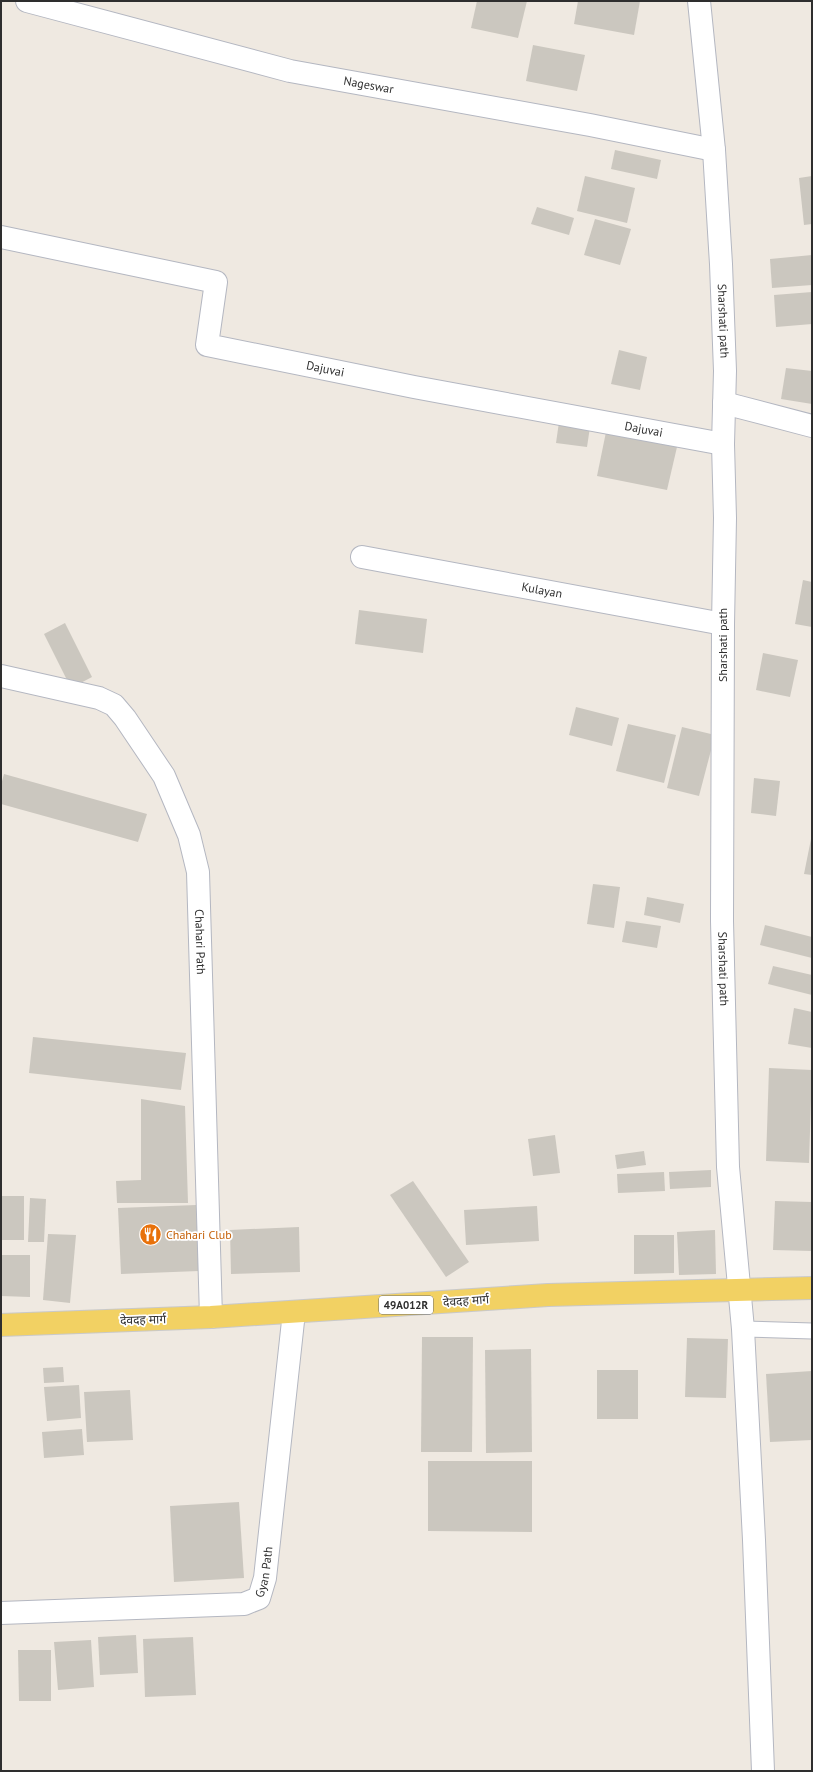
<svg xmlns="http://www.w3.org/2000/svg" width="813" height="1772" viewBox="0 0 813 1772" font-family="'PT Sans','Noto Sans Devanagari',sans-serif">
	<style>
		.building { fill: #cbc7bf }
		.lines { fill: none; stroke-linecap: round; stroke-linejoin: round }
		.service-casing { stroke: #b4b7c1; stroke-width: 17 }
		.minor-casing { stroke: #b4b7c1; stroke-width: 24 }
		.primary-casing { stroke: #c9c9c9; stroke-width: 24 }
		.service { stroke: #fff; stroke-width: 15 }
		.minor { stroke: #fff; stroke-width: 22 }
		.primary { stroke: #f2d163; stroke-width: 22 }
		.labels { text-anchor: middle; stroke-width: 3.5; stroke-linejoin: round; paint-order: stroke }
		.shield { fill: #fff; stroke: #6d6d6d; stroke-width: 1 }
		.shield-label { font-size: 11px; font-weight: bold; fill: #2e2e2e }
		.street-label { font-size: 12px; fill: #2e2e2e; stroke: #fff }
		.food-label { font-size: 12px; fill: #c56008; stroke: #fff; text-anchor: start }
	</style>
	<rect width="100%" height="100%" fill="#efe9e1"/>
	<!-- building -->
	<g class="building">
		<path d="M477 1H527L518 38 471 28Z"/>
		<path d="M578 1H640L634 35 574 24Z"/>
		<path d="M533 45 585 55 577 91 526 81Z"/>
		<path d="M615 150 661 160 657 179 611 169Z"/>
		<path d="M585 176 635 188 627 223 577 211Z"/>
		<path d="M812 176V224L804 225 799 178Z"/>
		<path d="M537 207 574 218 569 235 531 224Z"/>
		<path d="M595 219 631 229 620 265 584 255Z"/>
		<path d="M812 255V285L772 288 770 259Z"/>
		<path d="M812 292V324L776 327 774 295Z"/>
		<path d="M619 350 647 357 640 390 611 384Z"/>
		<path d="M786 368 812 371V404L781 399Z"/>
		<path d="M559 422 590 427 587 447 556 443Z"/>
		<path d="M606 432 677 447 667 490 597 476Z"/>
		<path d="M803 580 812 582V627L795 624Z"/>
		<path d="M359 610 427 619 423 653 355 644Z"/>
		<path d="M65 623 92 677 71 688 44 634Z"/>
		<path d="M763 653 798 660 790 697 756 690Z"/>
		<path d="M576 707 619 718 612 746 569 735Z"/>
		<path d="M628 724 676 735 664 783 616 771Z"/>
		<path d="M682 727 715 735 699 796 667 788Z"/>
		<path d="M4 774 147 814 138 842 1 804V785Z"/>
		<path d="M754 778 780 781 776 816 751 813Z"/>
		<path d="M811 839H812V875L804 874Z"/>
		<path d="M593 884 620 887 614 928 587 924Z"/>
		<path d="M647 897 684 904 680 923 644 915Z"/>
		<path d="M626 921 661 926 657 948 622 942Z"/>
		<path d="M765 925 812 937V958L760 945Z"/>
		<path d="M773 966 812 975V995L768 984Z"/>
		<path d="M794 1008 812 1012V1048L788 1044Z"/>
		<path d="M33 1037 186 1053 181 1090 29 1073Z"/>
		<path d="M769 1068 812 1070 809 1163 766 1161Z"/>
		<path d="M141 1099 185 1106 188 1203H117L116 1181 141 1180Z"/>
		<path d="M555 1135 560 1173 533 1176 528 1139Z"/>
		<path d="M644 1151 646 1165 617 1169 615 1155Z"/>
		<path d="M711 1170V1187L670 1189 669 1172Z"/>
		<path d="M664 1172 665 1191 618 1193 617 1174Z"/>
		<path d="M413 1181 469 1262 446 1277 390 1195Z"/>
		<rect x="1" y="1196" width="23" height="44"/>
		<path d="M30 1198 46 1199 44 1242H28Z"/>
		<path d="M775 1201 812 1202V1251L773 1250Z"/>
		<path d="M196 1205 199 1271 121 1274 118 1208Z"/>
		<path d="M537 1206 539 1241 466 1245 464 1210Z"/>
		<path d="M299 1227 300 1272 231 1274 230 1230Z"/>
		<path d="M715 1230 716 1274 679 1275 677 1232Z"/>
		<path d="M48 1234 76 1235 70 1303 43 1300Z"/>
		<path d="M634 1235H674V1273L634 1274Z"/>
		<path d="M1 1255H30V1297L1 1296Z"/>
		<path d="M422 1337H473L472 1452H421Z"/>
		<path d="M687 1338 728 1339 726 1398 685 1397Z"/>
		<path d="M531 1349 532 1452 486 1453 485 1350Z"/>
		<path d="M63 1367 64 1382 44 1383 43 1368Z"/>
		<rect x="597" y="1370" width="41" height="49"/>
		<path d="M812 1371V1440L770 1442 766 1374Z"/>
		<path d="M79 1385 81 1418 47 1421 44 1387Z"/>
		<path d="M130 1390 133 1440 87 1442 84 1392Z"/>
		<path d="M82 1429 84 1455 44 1458 42 1432Z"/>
		<path d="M428 1461H532V1532L428 1531Z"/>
		<path d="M239 1502 244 1578 174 1582 170 1506Z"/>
		<path d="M136 1635 138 1673 100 1675 98 1637Z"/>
		<path d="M193 1637 196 1695 145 1697 143 1639Z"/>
		<path d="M91 1640 94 1687 58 1690 54 1642Z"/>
		<path d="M18 1650H51V1701H19Z"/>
	</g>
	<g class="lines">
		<defs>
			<path id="service" d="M743 1329 812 1331"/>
			<g id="minor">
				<path id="s1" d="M27 1 290 71 590 125 714 150"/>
				<path id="s2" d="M699 1 714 150 721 264 725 371 723 444 725 518 723 624 722 921 728 1167 743 1329 754 1540 763 1771"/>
				<path id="s3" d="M1 237 216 282 207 345 414 387 723 444"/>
				<path d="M724 403 812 426"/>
				<path id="s4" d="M362 557 723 624"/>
				<path id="s5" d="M1 676 99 698 114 705 125 718 164 776 189 835 198 872 211 1317"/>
				<path id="s6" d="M1 1613 244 1604 259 1598 265 1578 294 1312"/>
			</g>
			<path id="primary" d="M1 1325 211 1317 548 1295 812 1288"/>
		</defs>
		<!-- service casing -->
		<use href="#service" class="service-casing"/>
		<!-- minor casing -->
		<use href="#minor" class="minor-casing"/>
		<!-- primary casing -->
		<use href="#primary" class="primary-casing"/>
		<!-- service -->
		<use href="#service" class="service"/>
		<!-- minor -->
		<use href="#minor" class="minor"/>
		<!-- primary -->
		<use href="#primary" class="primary"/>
	</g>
	<!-- icons -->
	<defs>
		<symbol id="restaurant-disc" viewBox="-11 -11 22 22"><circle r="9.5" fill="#e8710a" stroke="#fff"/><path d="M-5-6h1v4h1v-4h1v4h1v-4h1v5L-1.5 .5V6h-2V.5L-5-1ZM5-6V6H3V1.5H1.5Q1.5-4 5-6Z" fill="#fff"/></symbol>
	</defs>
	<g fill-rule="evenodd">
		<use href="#restaurant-disc" x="138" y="1222" width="25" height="25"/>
	</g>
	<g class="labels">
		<!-- shield labels -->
		<rect class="shield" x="379" y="1296" width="54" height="18" rx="3"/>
		<g class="shield-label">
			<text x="406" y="1309">49A012R</text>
		</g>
		<!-- street labels -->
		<g class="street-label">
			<text dy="4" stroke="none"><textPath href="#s1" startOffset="352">Nageswar</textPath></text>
			<text dy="4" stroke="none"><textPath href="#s2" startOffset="321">Sharshati path</textPath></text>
			<text dy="4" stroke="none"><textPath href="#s3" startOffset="404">Dajuvai</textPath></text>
			<text dy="4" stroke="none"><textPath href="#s3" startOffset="728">Dajuvai</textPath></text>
			<text dy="4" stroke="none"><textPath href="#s4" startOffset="183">Kulayan</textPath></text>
			<text transform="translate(723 645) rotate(-90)" y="4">Sharshati path</text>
			<text dy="4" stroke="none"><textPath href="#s5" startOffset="376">Chahari Path</textPath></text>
			<text dy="4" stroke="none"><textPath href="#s2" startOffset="969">Sharshati path</textPath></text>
			<text transform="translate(466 1301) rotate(-4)" y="4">देवदह मार्ग</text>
			<text transform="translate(143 1320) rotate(-2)" y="4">देवदह मार्ग</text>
			<text dy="4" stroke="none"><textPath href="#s6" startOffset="286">Gyan Path</textPath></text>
		</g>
		<!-- food labels -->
		<g class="food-label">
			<text x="166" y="1239">Chahari Club</text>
		</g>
	</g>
	<!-- border -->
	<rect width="813" height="1772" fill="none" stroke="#2e2e2e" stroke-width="4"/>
</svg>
